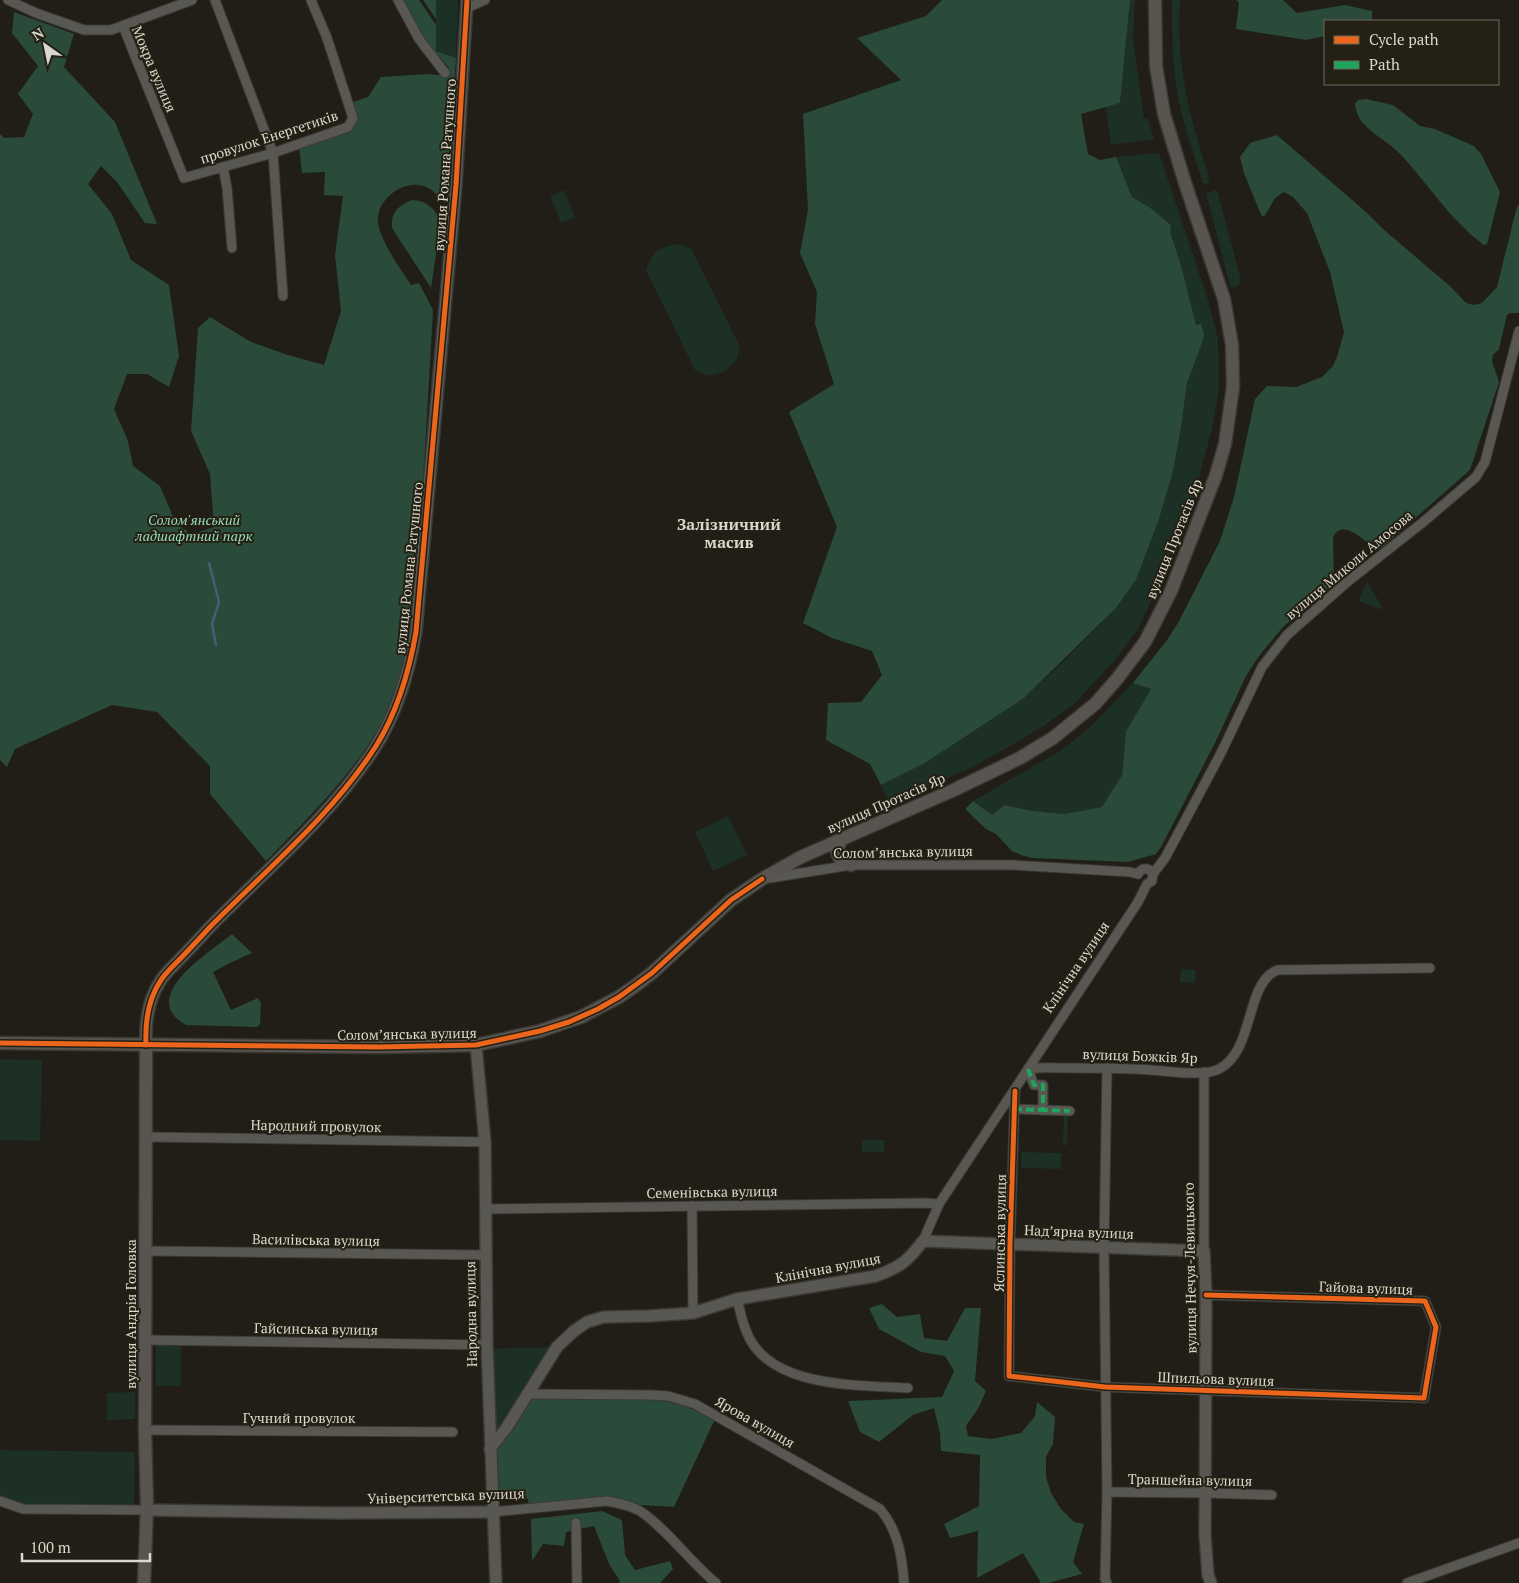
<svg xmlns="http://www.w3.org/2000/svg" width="1519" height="1583" viewBox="0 0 1519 1583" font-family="'PT Serif',serif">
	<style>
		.green { fill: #1c3026 }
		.forest { fill: #2a4a3a }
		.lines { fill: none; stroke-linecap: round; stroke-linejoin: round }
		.stream { stroke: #4b5b75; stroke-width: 2.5 }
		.minor-casing { stroke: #3b3934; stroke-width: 11 }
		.tertiary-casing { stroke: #3b3934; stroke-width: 14 }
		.secondary-casing { stroke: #3b3934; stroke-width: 15 }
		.minor { stroke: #585752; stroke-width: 9 }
		.tertiary { stroke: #585752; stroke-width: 11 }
		.secondary { stroke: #5a5450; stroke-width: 12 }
		.quiet { stroke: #20a55d; stroke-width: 4; stroke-dasharray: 8 4; stroke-linecap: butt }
		.cycleway-casing { stroke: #242013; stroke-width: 8 }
		.cycleway { stroke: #eb651d; stroke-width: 5 }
		.labels { text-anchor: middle; stroke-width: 4; stroke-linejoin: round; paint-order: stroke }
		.street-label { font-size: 14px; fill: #d9d7ce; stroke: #242013 }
		.park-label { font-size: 14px; font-style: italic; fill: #98ddbc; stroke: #242013 }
		.quarter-label { font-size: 16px; font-weight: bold; fill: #d9d7ce; stroke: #242013 }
	</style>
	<rect width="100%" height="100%" fill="#201e17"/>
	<!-- green -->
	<g class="green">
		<path d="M436 0H458L456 58 436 51Z"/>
		<path d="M1130 0H1135L1133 38 1144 119H1148L1154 139 1111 145 1106 107 1120 103Z"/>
		<path d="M1172 0H1180C1176 66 1189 115 1209 177H1207L1210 184 1203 183C1193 151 1181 119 1176 85 1172 57 1172 29 1172 0Z"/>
		<path d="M1159 153 1208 300 1218 339 1219 389 1212 429 1192 503 1148 608 1136 632 1115 660 1074 704 1045 725 1005 749 970 768 889 803 881 785 925 763 1024 698 1069 656 1116 608 1136 580 1159 519 1173 472 1182 421 1187 383 1193 364 1196 325 1181 265 1170 232 1149 207 1132 197 1116 157Z"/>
		<path d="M564 190 575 218 561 223 550 196Z"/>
		<path d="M1217 190 1241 280 1240 284 1236 287 1230 286 1206 193Z"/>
		<path d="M678 244 691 248 740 347 736 361 724 372 707 376 695 370 646 270C653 251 658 247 678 244Z"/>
		<path d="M1367 582 1384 610 1358 601Z"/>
		<path d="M1133 683 1151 689 1126 731 1122 775 1102 807 1064 814 1031 811 1005 805 992 815 973 801 1063 749 1089 728Z"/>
		<path d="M728 816 747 855 713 871 695 832Z"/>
		<path d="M1181 969 1195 970V983L1180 982Z"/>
		<path d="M0 1059 42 1060 40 1141 0 1140Z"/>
		<path d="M1064 1114H1068L1067 1145H1063Z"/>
		<rect x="862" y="1140" width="22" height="12"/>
		<path d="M1021 1152 1061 1153V1169L1021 1168Z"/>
		<path d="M156 1343 181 1344V1386H156Z"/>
		<path d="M557 1347 490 1449 487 1349Z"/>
		<path d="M135 1392V1419L107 1420V1393Z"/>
		<path d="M0 1450 135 1452 134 1505 24 1507 0 1498Z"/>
	</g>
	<!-- forest -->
	<g class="forest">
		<path d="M401 0H419L436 25V51L456 58 448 167 443 203C439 198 435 192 430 189 410 176 380 195 378 217 375 234 402 271 411 285L419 283 433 310C428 397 424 484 415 571 410 617 408 665 389 708 362 766 310 816 266 861L210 794V766L157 712 112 705 15 749 7 767 0 760V134L4 138 24 137 33 114 18 94 38 66 12 33 14 12 74 34 64 67 115 122 157 224 145 223 117 182 101 166 88 184 112 214 131 260 169 285 179 356 169 387 147 374H127L114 409 128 441 133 466 160 486 176 524 192 534 214 527 210 474 191 431 198 328 210 317 251 342 288 355 324 365 341 311 335 255 343 196 324 195 325 172 302 173 299 146 357 119 353 102 368 97 381 77 428 74 448 76 449 68 421 36Z"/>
		<path d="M423 0H436V19Z"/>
		<path d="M942 0H1130L1120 103 1081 114 1088 154 1100 160 1116 157 1132 197 1149 207 1171 225 1170 232 1181 265 1196 325 1201 324 1204 334 1203 340 1187 383 1182 421 1173 472 1159 519 1136 580 1116 608 1024 698 925 763 881 785 870 764 826 740 828 703 861 702 882 675 872 651 832 638 803 623 837 527 789 412 834 384 815 324 817 292 800 253 808 210 803 114 901 80 857 38 926 16Z"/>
		<path d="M1236 0H1283L1297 13 1345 5 1372 11V21H1325V36L1306 40 1236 29 1239 3Z"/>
		<path d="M1366 99 1393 105 1420 126 1435 129 1474 146 1481 154 1500 192 1487 244 1484 245C1450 220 1429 185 1400 154 1389 142 1373 135 1362 122 1358 117 1356 111 1355 104L1358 100Z"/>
		<path d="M1277 135 1366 212 1383 229 1451 287 1466 303 1474 305 1482 303 1497 287 1516 210 1519 204V313H1510L1507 315 1499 349 1493 355 1492 361 1499 382 1470 470 1380 549H1375C1365 541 1341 517 1333 538L1334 585 1283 627 1259 656 1246 676 1215 743 1161 847 1156 854 1128 862 1032 858 1021 855 1012 851 996 834 986 829 966 810V808L973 801 992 815 1005 805 1032 811 1064 814 1102 807 1122 775 1126 731 1151 689 1133 683 1167 640 1178 623 1220 541 1234 497 1255 399 1267 386 1296 387 1322 377 1333 366 1337 357 1344 332 1330 272 1307 213 1293 197 1284 192 1275 198 1264 217 1261 215 1244 173 1240 157 1250 143Z"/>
		<path d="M412 200C426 200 435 209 441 221L431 288 392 228C390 213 399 205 412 200Z"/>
		<path d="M232 934 252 953 230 963 213 972 231 1010 258 998 261 1003 260 1024 257 1027 186 1025C136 997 210 952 232 934Z"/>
		<path d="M882 1304 897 1317 920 1314 924 1338 947 1341 965 1308H981L975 1381 986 1391 979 1407 966 1426 968 1436 992 1439 1021 1433 1035 1416 1037 1402 1055 1417 1053 1444 1046 1457V1477L1051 1493 1061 1509 1074 1522 1084 1524 1073 1562 1082 1574 1048 1583H1041L1023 1553 977 1578 978 1531 950 1538 944 1524 979 1506 980 1455 941 1451 940 1433 934 1408 913 1415 879 1442 860 1432 848 1401 942 1397 954 1371 945 1356 921 1352 879 1329 869 1308Z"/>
		<path d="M530 1399H651C675 1402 693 1408 715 1419L674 1507 624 1504 529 1509 528 1499H498L496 1450Z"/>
		<path d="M602 1511 622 1520 625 1555 635 1570 670 1561 673 1569 660 1583H618L620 1581 609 1564 594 1526 566 1532 564 1546 543 1544 532 1561 531 1519Z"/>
	</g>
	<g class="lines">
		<!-- stream -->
		<path class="stream" d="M209 563 219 602 212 624 216 645"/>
		<defs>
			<g id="minor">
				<path d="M8 0 36 13 84 30H111L192 0"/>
				<path d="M215 0 273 153 283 296"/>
				<path d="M398 0 419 39 445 73"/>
				<path d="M467 8 485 0"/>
				<path d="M123 26 184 178 273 153 348 127 353 118 327 38 311 0"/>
				<path d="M223 167 227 188 232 248"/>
				<path d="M1138 874C1142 867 1149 867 1153 874"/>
				<path d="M1153 874 1165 858 1187 817 1221 753 1262 667 1287 635 1346 583 1422 523 1476 477 1485 462 1519 331"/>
				<path d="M770 878 851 865H1012L1130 872 1138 874"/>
				<path d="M1204 1072V1251"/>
				<path d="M1015 1091 1010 1244 1009 1376 1105 1387 1424 1398 1436 1327 1425 1301 1206 1295"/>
				<path d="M1014 1109 1043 1110"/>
				<path d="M1070 1111 1043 1110V1085H1034L1028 1069C1041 1067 1054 1068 1067 1068 1095 1068 1123 1068 1151 1070 1169 1071 1204 1077 1219 1069 1255 1051 1245 981 1278 970L1430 968"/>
				<path d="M147 1137 485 1142"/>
				<path d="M692 1206 693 1313"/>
				<path d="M485 1209 924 1203 939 1204"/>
				<path d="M923 1241 939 1204 1138 902 1147 884 1152 881 1153 874"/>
				<path d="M146 1251 485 1255"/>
				<path d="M737 1299C740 1310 742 1322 747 1333 769 1388 858 1385 908 1388"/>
				<path d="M145 1340 487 1345"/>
				<path d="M526 1394 651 1395 668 1396 695 1404 880 1509C898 1530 902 1556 904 1583"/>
				<path d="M145 1430 453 1432"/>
				<path d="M1107 1492 1205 1493 1272 1495"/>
				<path d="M0 1501 23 1509 146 1510"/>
				<path d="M492 1512 607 1501C618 1503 630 1505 640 1511 667 1529 690 1562 716 1583"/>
				<path d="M576 1523 577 1583"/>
				<path d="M1107 1583 1105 1579 1107 1492 1104 1248 1107 1068"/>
				<path d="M1407 1583 1519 1543"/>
			</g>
			<g id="tertiary">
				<path d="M146 1045C145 1023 148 999 161 980 165 974 171 968 176 963 188 951 199 939 210 927 267 869 332 815 376 746 398 711 409 672 416 632L456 185 467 0"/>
				<path d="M476 1045 485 1142 487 1345 496 1583"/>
				<path d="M490 1449 507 1427 557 1347 574 1331 587 1322 604 1317 649 1316 693 1313 737 1299 876 1276C900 1267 907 1262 923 1241L1204 1251 1206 1295 1205 1535 1208 1575 1211 1583"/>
				<path d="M146 1510 341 1513 492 1512"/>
			</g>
			<g id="secondary">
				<path d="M842 839C834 852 836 859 851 865"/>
				<path d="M0 1043 379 1047 476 1045 540 1031 581 1017 619 997 635 986 652 973 731 900 762 879 801 857 956 789 1020 758 1053 738 1095 704 1117 679 1145 642 1171 591 1216 475 1225 444 1233 387 1232 345 1224 299 1185 183 1164 114 1156 66 1155 0"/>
				<path d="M144 1583 147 1506 145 1430 146 1045"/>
			</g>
		</defs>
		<!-- minor casing -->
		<use href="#minor" class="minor-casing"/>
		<!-- tertiary casing -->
		<use href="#tertiary" class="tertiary-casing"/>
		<!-- secondary casing -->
		<use href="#secondary" class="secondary-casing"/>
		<!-- minor -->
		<use href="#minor" class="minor"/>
		<!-- tertiary -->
		<use href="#tertiary" class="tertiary"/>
		<!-- secondary -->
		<use href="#secondary" class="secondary"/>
		<!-- quiet -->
		<g class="quiet">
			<path d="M1028 1069 1034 1085H1043V1110L1070 1111"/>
			<path d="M1014 1109 1043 1110"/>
		</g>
		<defs>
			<g id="cycleway">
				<path d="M0 1043 379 1047 476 1045 540 1031 569 1022 598 1009 619 997 652 973 731 900 762 879"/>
				<path d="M146 1045C145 1023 148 999 161 980 165 974 171 968 176 963 188 951 199 939 210 927 267 869 332 815 376 746 398 711 409 672 416 632L456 185 467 0"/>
				<path d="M1015 1091 1010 1244 1009 1376 1105 1387 1424 1398 1436 1327 1425 1301 1206 1295"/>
			</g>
		</defs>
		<!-- cycleway casing -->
		<use href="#cycleway" class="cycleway-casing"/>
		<!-- cycleway -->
		<use href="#cycleway" class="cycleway"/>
	</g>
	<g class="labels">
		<!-- street labels -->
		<g class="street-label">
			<text transform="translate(154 69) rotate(67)" y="5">Мокра вулиця</text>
			<text transform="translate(269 137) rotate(-18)" y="5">провулок Енергетиків</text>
			<text transform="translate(445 165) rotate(-86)" y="5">вулиця Романа Ратушного</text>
			<text transform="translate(1174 539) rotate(-68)" y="5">вулиця Протасів Яр</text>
			<text transform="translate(1349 565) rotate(-40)" y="5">вулиця Миколи Амосова</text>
			<text transform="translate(409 568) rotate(-84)" y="5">вулиця Романа Ратушного</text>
			<text transform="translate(886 803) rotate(-24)" y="5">вулиця Протасів Яр</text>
			<text transform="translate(903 852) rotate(-1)" y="5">Соломʼянська вулиця</text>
			<text transform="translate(1076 967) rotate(-56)" y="5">Клінічна вулиця</text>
			<text transform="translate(407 1034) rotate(-1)" y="5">Соломʼянська вулиця</text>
			<text transform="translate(1140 1056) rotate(2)" y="5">вулиця Божків Яр</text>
			<text transform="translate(316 1126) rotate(1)" y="5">Народний провулок</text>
			<text transform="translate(712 1192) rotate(-1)" y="5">Семенівська вулиця</text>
			<text transform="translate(1079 1232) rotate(2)" y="5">Надʼярна вулиця</text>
			<text transform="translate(1000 1233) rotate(-89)" y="5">Яслинська вулиця</text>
			<text transform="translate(316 1240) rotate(1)" y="5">Василівська вулиця</text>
			<text transform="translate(828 1268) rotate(-11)" y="5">Клінічна вулиця</text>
			<text transform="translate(1190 1268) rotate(-91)" y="5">вулиця Нечуя-Левицького</text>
			<text transform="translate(1366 1288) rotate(2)" y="5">Гайова вулиця</text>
			<text transform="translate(131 1314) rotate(-90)" y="5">вулиця Андрія Головка</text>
			<text transform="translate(471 1314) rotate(-91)" y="5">Народна вулиця</text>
			<text transform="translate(316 1329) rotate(1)" y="5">Гайсинська вулиця</text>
			<text transform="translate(1216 1379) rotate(2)" y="5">Шпильова вулиця</text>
			<text x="299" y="1423">Гучний провулок</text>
			<text transform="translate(755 1422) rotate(30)" y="5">Ярова вулиця</text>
			<text transform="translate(1190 1480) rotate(1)" y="5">Траншейна вулиця</text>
			<text transform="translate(446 1496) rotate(-2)" y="5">Університетська вулиця</text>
		</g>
		<!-- park labels -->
		<g class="park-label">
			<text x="194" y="525">Солом'янський<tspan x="194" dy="16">ладшафтний парк</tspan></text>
		</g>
		<!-- quarter labels -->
		<g class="quarter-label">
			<text x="729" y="530">Залізничний<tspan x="729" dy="18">масив</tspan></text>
		</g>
	</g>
	<!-- legend -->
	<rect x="1324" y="20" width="175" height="65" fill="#242013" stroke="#6c695e"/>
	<rect x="1334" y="36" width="25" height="8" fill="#eb651d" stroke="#6c695e"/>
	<text x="1369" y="45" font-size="15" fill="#d9d7ce">Cycle path</text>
	<rect x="1334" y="61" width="25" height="8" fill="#20a55d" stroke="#6c695e"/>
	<text x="1369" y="70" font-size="15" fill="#d9d7ce">Path</text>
	<!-- north arrow -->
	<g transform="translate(45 45) rotate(327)" stroke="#242013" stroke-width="4" paint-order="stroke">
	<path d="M0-4L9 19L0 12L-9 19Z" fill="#d9d7ce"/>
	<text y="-8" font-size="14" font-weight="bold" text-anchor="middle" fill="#d9d7ce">N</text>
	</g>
	<!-- scale -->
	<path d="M22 1553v8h128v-8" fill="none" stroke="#d9d7ce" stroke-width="2.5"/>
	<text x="30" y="1553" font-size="15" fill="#d9d7ce" stroke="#242013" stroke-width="4" paint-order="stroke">100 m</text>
</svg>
